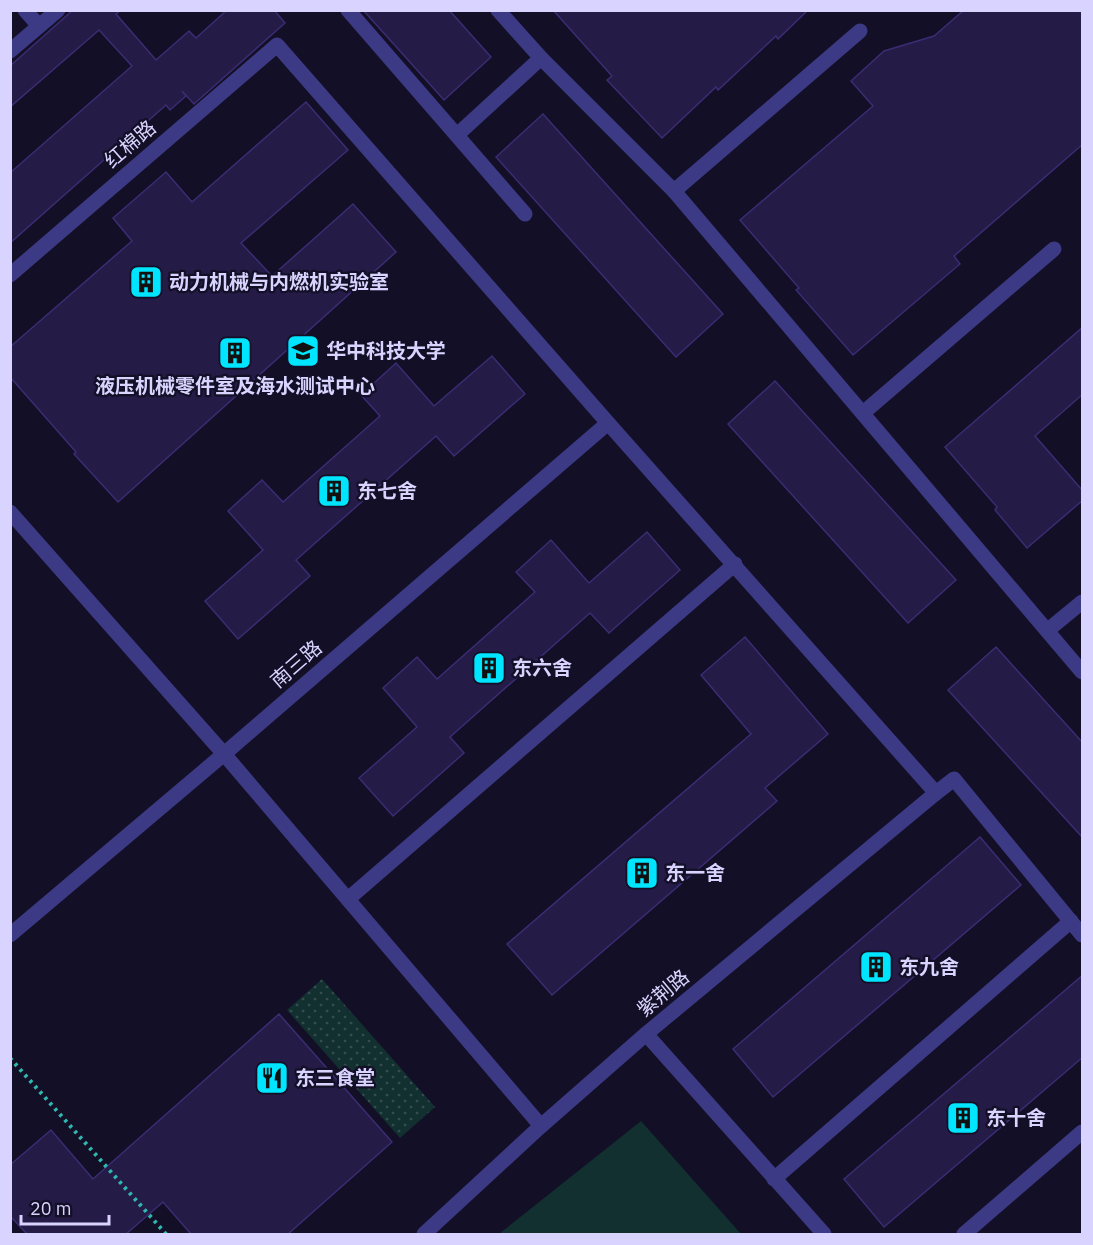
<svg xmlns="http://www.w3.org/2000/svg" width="1093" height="1245" viewBox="0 0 1093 1245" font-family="'IBM Plex Sans','Noto Sans SC',sans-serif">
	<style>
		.grass { fill: url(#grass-dots) }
		.park { fill: #12302f }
		.building { fill: #241b47; stroke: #3b2d73; stroke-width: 1.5 }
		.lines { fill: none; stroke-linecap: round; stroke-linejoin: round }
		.path { stroke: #2fb8b0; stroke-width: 4; stroke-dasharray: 3 4.5; stroke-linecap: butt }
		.lane { stroke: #3d3a85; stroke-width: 15 }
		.street { stroke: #3d3a85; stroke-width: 15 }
		.labels { text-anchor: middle; stroke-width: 4.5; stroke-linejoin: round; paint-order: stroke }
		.street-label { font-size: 20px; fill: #d9d4ff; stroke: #130f26 }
		.poi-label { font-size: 20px; font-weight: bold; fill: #d9d4ff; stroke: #130f26; text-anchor: start }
	</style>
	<defs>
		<pattern id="grass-dots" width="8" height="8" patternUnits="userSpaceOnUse" patternTransform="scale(1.5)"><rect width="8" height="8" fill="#12302f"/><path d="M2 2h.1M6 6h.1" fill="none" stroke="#344d4e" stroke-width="1.8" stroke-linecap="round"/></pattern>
	</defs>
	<rect width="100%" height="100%" fill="#130f26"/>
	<!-- grass -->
	<path class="grass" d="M322 979 435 1107 400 1138 287 1010Z"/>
	<!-- park -->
	<path class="park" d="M641 1121 741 1234H499Z"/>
	<!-- building -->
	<g class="building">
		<path d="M73 10H121L116 14 156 60 189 31 196 38 227 10H274L285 23 194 104 182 91 186 96 170 110 166 105 10 243V173L132 66 99 30 10 107V66Z"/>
		<path d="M363 10H449L491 57 444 100Z"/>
		<path d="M553 10H808L778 39 776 36 718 90 716 87 662 138 607 80 612 76Z"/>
		<path d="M964 10H1083V144L954 256 960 264 853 355 796 290 799 288 740 220 873 106 851 81 884 51 934 36Z"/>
		<path d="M306 102 348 150 241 243 272 276 353 204 396 252 118 502 74 454 76 452 10 377V347L132 241 113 218 166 172 192 202Z"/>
		<path d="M543 114 723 314 676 357 496 157Z"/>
		<path d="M1083 327V394L1035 436 1083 491V500L1027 548 995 510 997 507 945 447Z"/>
		<path d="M492 356 525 394 454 456 436 436 296 560 310 576 238 639 205 601 263 550 228 511 262 480 283 502 380 416 361 395 396 363 434 406Z"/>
		<path d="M775 381 956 580 908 623 728 424Z"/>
		<path d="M647 532 680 570 609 633 590 613 450 737 464 753 393 816 359 778 417 727 383 688 417 657 437 679 535 592 516 572 551 540 589 583Z"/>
		<path d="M745 637 828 734 765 788 777 801 552 995 507 944 751 734 701 675Z"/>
		<path d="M996 647 1083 743V838L948 690Z"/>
		<path d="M980 837 1021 885 773 1097 733 1049Z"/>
		<path d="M1083 975V1057L884 1227 844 1179Z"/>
		<path d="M279 1014 392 1142 288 1234H191L163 1202 126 1234H27L10 1216V1165L51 1130 93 1179Z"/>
	</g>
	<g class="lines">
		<!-- path -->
		<path class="path" d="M10 1058 166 1234"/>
		<!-- lane -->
		<g class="lane">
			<path d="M25 10 39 26"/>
			<path d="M348 10 525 214"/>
			<path d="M457 135 541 58"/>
			<path d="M674 191 860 31"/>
			<path d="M863 413 1054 249"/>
			<path d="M608 423 936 793 954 779 1082 935"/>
			<path d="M1048 630 1082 602"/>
			<path d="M348 899 735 564"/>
			<path d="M774 1179 1071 921"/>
			<path d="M964 1234 1082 1132"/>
		</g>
		<!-- street -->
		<g class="street">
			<path d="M498 10 541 58 674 191 1082 672"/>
			<path d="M10 51 58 10"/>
			<path d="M10 275 277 45 608 423 224 754 10 935"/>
			<path d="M10 512 224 754 541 1126"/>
			<path d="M646 1034 824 1234"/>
			<path d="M424 1234 541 1126 646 1034 936 793"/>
		</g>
	</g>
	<!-- icons -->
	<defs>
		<symbol id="building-square" viewBox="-11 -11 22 22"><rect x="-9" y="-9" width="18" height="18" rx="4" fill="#00e5ff" stroke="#130f26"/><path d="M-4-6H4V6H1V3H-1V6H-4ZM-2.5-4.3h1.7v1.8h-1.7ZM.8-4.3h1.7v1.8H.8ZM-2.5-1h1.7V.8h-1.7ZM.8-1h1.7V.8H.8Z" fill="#111"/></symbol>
		<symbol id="university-square" viewBox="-11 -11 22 22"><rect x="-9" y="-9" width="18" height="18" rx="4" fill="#00e5ff" stroke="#130f26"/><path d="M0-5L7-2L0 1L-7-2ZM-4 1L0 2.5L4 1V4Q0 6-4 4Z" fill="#111"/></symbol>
		<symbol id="restaurant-square" viewBox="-11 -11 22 22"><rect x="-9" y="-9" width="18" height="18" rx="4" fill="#00e5ff" stroke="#130f26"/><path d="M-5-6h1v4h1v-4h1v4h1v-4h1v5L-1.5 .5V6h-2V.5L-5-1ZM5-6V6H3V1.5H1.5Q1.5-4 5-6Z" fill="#111"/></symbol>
	</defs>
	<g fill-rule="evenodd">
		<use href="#building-square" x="127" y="263" width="38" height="38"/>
		<use href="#university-square" x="284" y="332" width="38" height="38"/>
		<use href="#building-square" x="216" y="334" width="38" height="38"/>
		<use href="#building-square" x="315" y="472" width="38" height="38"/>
		<use href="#building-square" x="470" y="649" width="38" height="38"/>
		<use href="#building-square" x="623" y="854" width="38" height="38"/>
		<use href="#building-square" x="857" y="948" width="38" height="38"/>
		<use href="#restaurant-square" x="253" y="1059" width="38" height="38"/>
		<use href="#building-square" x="944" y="1099" width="38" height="38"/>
	</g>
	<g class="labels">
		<!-- street labels -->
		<g class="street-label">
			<text transform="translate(130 144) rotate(-41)" y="7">红棉路</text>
			<text transform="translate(296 664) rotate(-41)" y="7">南三路</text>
			<text transform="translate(663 993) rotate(-40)" y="7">紫荆路</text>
		</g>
		<!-- poi labels -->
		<g class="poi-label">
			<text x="169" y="289">动力机械与内燃机实验室</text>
			<text x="326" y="358">华中科技大学</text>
			<text x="235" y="393" text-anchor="middle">液压机械零件室及海水测试中心</text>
			<text x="357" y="498">东七舍</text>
			<text x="512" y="675">东六舍</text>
			<text x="665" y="880">东一舍</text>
			<text x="899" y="974">东九舍</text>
			<text x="295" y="1085">东三食堂</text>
			<text x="986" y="1125">东十舍</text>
		</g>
	</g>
	<!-- border -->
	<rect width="1093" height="1245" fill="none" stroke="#d9d4ff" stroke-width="24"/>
	<!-- scale -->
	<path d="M21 1215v9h88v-9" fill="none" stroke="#d9d4ff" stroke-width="3"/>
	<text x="30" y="1215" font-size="18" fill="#d9d4ff" stroke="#130f26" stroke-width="4.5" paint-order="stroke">20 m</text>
</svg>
